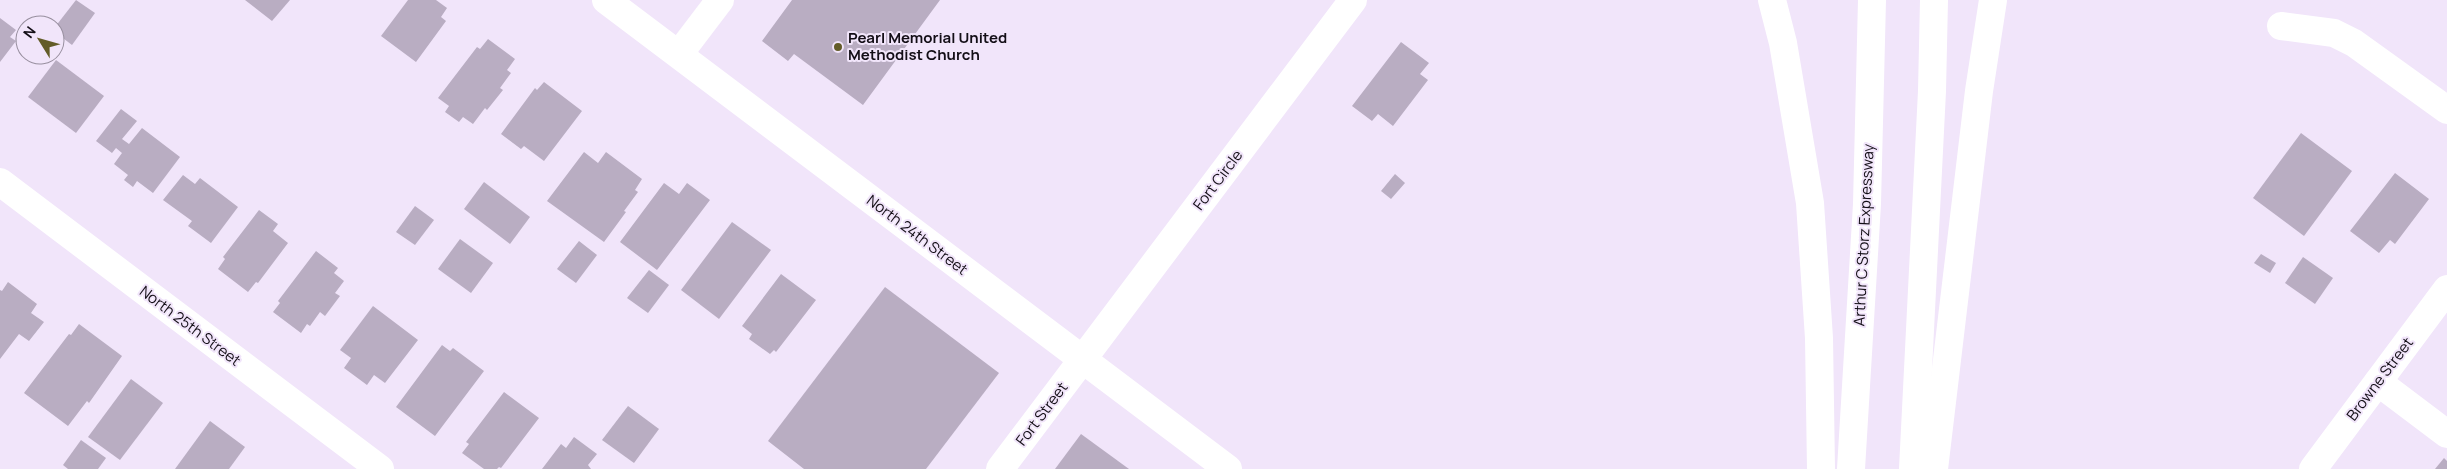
<svg xmlns="http://www.w3.org/2000/svg" width="2447" height="469" viewBox="0 0 2447 469" font-family="Manrope,sans-serif">
	<style>
		.building { fill: #b9adc2 }
		.lines { fill: none; stroke-linecap: round; stroke-linejoin: round }
		.minor { stroke: #fff; stroke-width: 28 }
		.highway { stroke: #fff; stroke-width: 28 }
		.poi-dot { fill: #635c28; stroke: #f1e5fa; stroke-width: 2 }
		.labels { text-anchor: middle; stroke-width: 4; stroke-linejoin: round; paint-order: stroke }
		.poi-label { font-size: 15px; font-weight: bold; fill: #130e16; stroke: #f1e5fa; text-anchor: start }
		.street-label { font-size: 15px; fill: #130e16; stroke: #f1e5fa }
	</style>
	<rect width="100%" height="100%" fill="#f1e5fa"/>
	<!-- building -->
	<g class="building">
		<path d="M76 0 95 13 72 45 55 32V27Z"/>
		<path d="M245 0H290L272 21Z"/>
		<path d="M408 0H436L447 8 441 17 446 21 416 62 381 36Z"/>
		<path d="M792 0H940L863 105 794 54 788 61 762 41Z"/>
		<path d="M0 18 16 30 10 37 16 41 0 62Z"/>
		<path d="M488 39 515 59 507 70 511 73 500 88 503 90 487 110 485 108 473 124 463 117 459 122 445 112 449 106 438 98 477 47 480 49Z"/>
		<path d="M1401 42 1429 63 1420 74 1428 80 1393 126 1378 114 1372 121 1352 106Z"/>
		<path d="M56 60 104 96 76 133 28 97Z"/>
		<path d="M544 82 582 111 544 161 524 146 521 149 501 134 535 88 537 90Z"/>
		<path d="M121 109 137 121 122 139 129 144 142 128 180 157 153 193 137 181 133 187 124 180 128 175 114 164 122 153 116 148 112 153 96 141Z"/>
		<path d="M2301 133 2352 171 2304 236 2253 198Z"/>
		<path d="M584 152 598 163 606 152 642 179 635 190 638 192 624 211 626 212 604 242 547 201Z"/>
		<path d="M2395 173 2429 199 2395 244 2390 240 2379 253 2350 231Z"/>
		<path d="M1395 174 1405 183 1391 199 1381 191Z"/>
		<path d="M183 175 195 184 200 178 238 207 211 243 188 226 192 221 163 200Z"/>
		<path d="M484 182 530 217 510 244 464 209Z"/>
		<path d="M664 183 679 194 687 183 710 200 657 270 620 242Z"/>
		<path d="M415 206 434 220 415 245 396 232Z"/>
		<path d="M259 210 278 224 273 231 288 243 258 283 256 282 248 292 218 269 225 259 223 257Z"/>
		<path d="M732 222 771 250 719 319 681 290Z"/>
		<path d="M460 239 493 263 471 293 438 269Z"/>
		<path d="M579 241 597 255 576 283 557 269Z"/>
		<path d="M316 251 338 268 334 273 344 281 335 293 340 296 325 316 320 312 310 326 307 324 301 333 273 312 280 303 278 301Z"/>
		<path d="M2261 254 2276 263 2270 273 2254 263Z"/>
		<path d="M2303 257 2333 278 2315 304 2285 283Z"/>
		<path d="M649 270 669 285 648 313 627 298Z"/>
		<path d="M781 274 816 300 776 352 774 350 770 354 749 339 752 334 742 326Z"/>
		<path d="M8 282 37 304 31 313 44 322 29 341 19 334 0 359V290L2 291Z"/>
		<path d="M885 287 999 373 926 469H804L768 441Z"/>
		<path d="M373 306 418 340 385 383 374 375 367 385 344 368 351 358 340 350Z"/>
		<path d="M79 324 122 356 89 403 87 401 68 426 24 393 69 334 71 335Z"/>
		<path d="M442 345 450 351 453 348 484 371 435 436 396 407Z"/>
		<path d="M131 379 163 403 120 460 88 437Z"/>
		<path d="M504 392 539 418 501 468 499 467 497 469H484L462 453 469 444 466 442Z"/>
		<path d="M628 406 659 429 634 463 602 440Z"/>
		<path d="M210 421 245 447 229 469H175Z"/>
		<path d="M1081 434 1129 469H1055Z"/>
		<path d="M574 437 597 454 588 465 591 469H542L561 444 566 448Z"/>
		<path d="M81 440 106 458 98 469H68L63 465Z"/>
		<path d="M2444 458 2447 461V469H2435Z"/>
	</g>
	<g class="lines">
		<!-- minor -->
		<g class="minor">
			<path d="M606 0 1228 469"/>
			<path d="M2281 26 2334 33 2354 43 2447 110"/>
			<path d="M679 54 720 0"/>
			<path d="M0 182 380 469"/>
			<path d="M2378 382 2447 434"/>
			<path d="M1000 469 1353 0"/>
			<path d="M2313 469 2447 289"/>
		</g>
		<!-- highway -->
		<g class="highway">
			<path d="M1772 0 1783 43 1810 203 1819 338 1821 469"/>
			<path d="M1851 469 1867 204 1872 0"/>
			<path d="M1913 469 1932 91 1934 0"/>
			<path d="M1934 469 1979 91 1993 0"/>
		</g>
	</g>
	<!-- markers -->
	<circle class="poi-dot" cx="838" cy="47" r="5"/>
	<g class="labels">
		<!-- poi labels -->
		<g class="poi-label">
			<text x="848" y="43">Pearl Memorial United<tspan x="848" dy="17">Methodist Church</tspan></text>
		</g>
		<!-- street labels -->
		<g class="street-label">
			<text transform="translate(1218 180) rotate(-53)" y="5">Fort Circle</text>
			<text transform="translate(917 235) rotate(37)" y="5">North 24th Street</text>
			<text transform="translate(1864 235) rotate(-87)" y="5">Arthur C Storz Expressway</text>
			<text transform="translate(190 326) rotate(37)" y="5">North 25th Street</text>
			<text transform="translate(2380 379) rotate(-53)" y="5">Browne Street</text>
			<text transform="translate(1042 414) rotate(-53)" y="5">Fort Street</text>
		</g>
	</g>
	<!-- north arrow -->
	<g transform="translate(40 40) rotate(307)"><circle r="24" fill="#f1e5fa" stroke="#988f9f"/>
	<path d="M0-4L9 19L0 12L-9 19Z" fill="#635c28"/>
	<text y="-8" font-size="14" font-weight="bold" text-anchor="middle" fill="#130e16">N</text>
	</g>
</svg>
